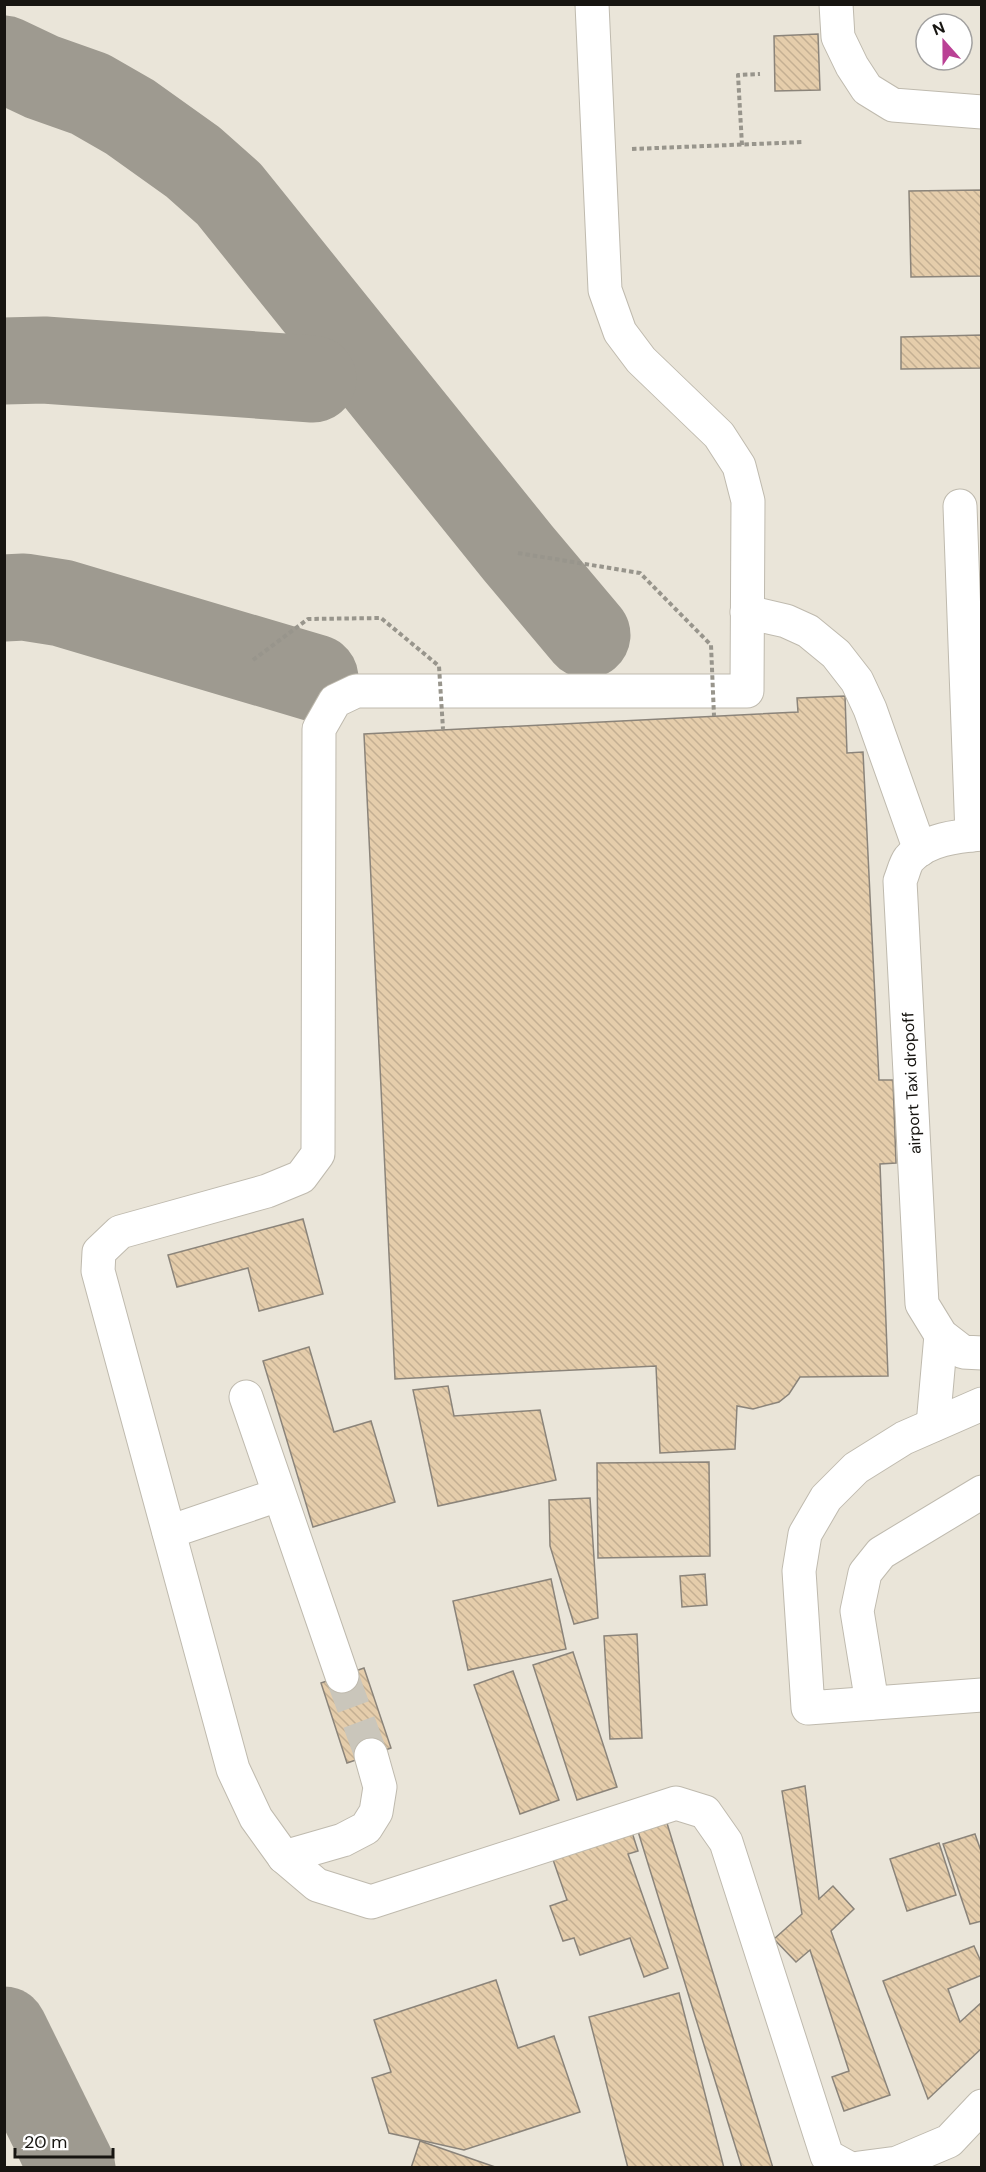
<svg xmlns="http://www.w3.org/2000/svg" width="986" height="2172" viewBox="0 0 986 2172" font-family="'DM Sans',sans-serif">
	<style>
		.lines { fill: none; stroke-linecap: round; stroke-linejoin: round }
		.taxiway { stroke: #9e9a90; stroke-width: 87 }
		.building { fill: url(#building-back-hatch); stroke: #8b847a; stroke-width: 1.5 }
		.minor-tunnel { stroke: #cac6bb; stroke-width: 33; stroke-dasharray: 33 16; stroke-linecap: butt }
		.minor-casing { stroke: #bfbaae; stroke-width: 35 }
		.path { stroke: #98958c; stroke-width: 4; stroke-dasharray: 4.5 3; stroke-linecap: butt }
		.minor { stroke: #fff; stroke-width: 33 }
		.path-bridge { stroke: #98958c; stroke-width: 4; stroke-dasharray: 4.5 3; stroke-linecap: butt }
		.labels { text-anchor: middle; stroke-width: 5; stroke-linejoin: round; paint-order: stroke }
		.street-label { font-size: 16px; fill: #171511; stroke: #fff }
	</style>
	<defs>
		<pattern id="building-back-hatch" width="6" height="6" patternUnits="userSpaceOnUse" patternTransform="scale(1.5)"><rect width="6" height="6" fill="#e5cdab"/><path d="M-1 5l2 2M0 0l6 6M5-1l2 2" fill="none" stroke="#c4af92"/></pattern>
	</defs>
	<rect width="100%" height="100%" fill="#eae5d9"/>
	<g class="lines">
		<!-- taxiway -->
		<g class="taxiway">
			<path d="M4 59 42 77 90 94 130 117 193 162 229 194 518 553 587 635"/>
			<path d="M4 361 44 360 313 379"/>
			<path d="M4 598 24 597 62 603 315 678"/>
			<path d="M4 2030 72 2168"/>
		</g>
	</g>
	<!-- building -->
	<g class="building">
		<path d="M818 34 820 90 775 91 774 36Z"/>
		<path d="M982 190V276L911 277 909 191Z"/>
		<path d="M982 335V368L901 369V337Z"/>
		<path d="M845 696 847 753 863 752 879 1080H893L896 1163 880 1164 888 1376 800 1377 789 1394 779 1402 753 1409 737 1406 735 1449 660 1453 656 1366 395 1379 364 734 798 712 797 698Z"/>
		<path d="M303 1219 323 1294 259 1311 248 1268 177 1287 168 1255Z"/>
		<path d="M309 1347 334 1432 371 1421 395 1502 313 1527 263 1361Z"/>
		<path d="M448 1386 454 1416 540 1410 556 1480 438 1506 413 1390Z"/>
		<path d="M709 1462 710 1556 598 1558 597 1463Z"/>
		<path d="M590 1498 598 1618 574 1624 550 1546 549 1500Z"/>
		<path d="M705 1574 707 1605 682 1607 680 1576Z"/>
		<path d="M551 1579 566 1649 468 1670 453 1601Z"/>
		<path d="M637 1634 642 1738 610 1739 604 1636Z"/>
		<path d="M573 1652 617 1787 577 1800 533 1665Z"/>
		<path d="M364 1668 391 1748 347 1763 321 1683Z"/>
		<path d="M513 1671 559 1800 520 1814 474 1685Z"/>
		<path d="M805 1786 819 1899 833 1886 854 1909 831 1931 890 2095 844 2111 832 2077 849 2071 810 1950 796 1962 774 1939 802 1914 782 1791Z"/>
		<path d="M666 1820 773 2168H742L637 1828Z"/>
		<path d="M629 1823 638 1851 628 1854 668 1968 644 1977 630 1938 580 1955 574 1938 563 1941 550 1906 567 1900 550 1851Z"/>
		<path d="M975 1834 982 1854V1921L970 1924 943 1844Z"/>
		<path d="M939 1843 956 1895 907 1911 890 1859Z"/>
		<path d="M974 1946 982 1964V1975L948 1989 960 2022 982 2002V2048L928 2099 883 1981Z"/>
		<path d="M496 1980 518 2048 554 2036 580 2112 464 2150 389 2133 372 2078 391 2072 374 2020Z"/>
		<path d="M679 1993 724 2168H628L589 2017Z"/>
		<path d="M420 2141 498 2168H411Z"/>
	</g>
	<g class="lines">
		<!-- minor-tunnel -->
		<path class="minor-tunnel" d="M342 1676 371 1755"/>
		<defs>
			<g id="minor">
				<path d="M592 4 605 290 620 332 641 360 719 435 739 466 748 501 747 691H356L335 701 319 729 318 1154 301 1177 267 1191 120 1232 99 1252 98 1271 233 1769 256 1818 284 1857 317 1885 371 1902 676 1803 705 1812 726 1842 827 2156 849 2168"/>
				<path d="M836 4 838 37 852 66 867 89 893 105 982 112"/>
				<path d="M960 506 972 835"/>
				<path d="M747 612 786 621 808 631 836 654 857 681 870 709 920 850"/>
				<path d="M982 834C958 836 926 839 909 859 905 864 903 874 900 881L922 1304 941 1335 963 1352 982 1353"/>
				<path d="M246 1397 342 1676"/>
				<path d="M982 1404 904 1438 856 1468 826 1498 805 1534 799 1571 808 1708 982 1695"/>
				<path d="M933 1425 941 1335"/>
				<path d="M169 1532 278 1495"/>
				<path d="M872 1703 857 1611 865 1573 881 1553 982 1492"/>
				<path d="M284 1857 343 1840 366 1828 376 1812 380 1787 371 1755"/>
				<path d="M859 2168 897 2163 949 2141 982 2106"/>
			</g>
		</defs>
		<!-- minor casing -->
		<use href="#minor" class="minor-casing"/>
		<!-- path -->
		<g class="path">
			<path d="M742 145 738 75 760 74"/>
			<path d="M632 149 804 142"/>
		</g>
		<!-- minor -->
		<use href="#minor" class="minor"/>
		<!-- path-bridge -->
		<g class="path-bridge">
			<path d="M518 553 640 573 711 645 714 716"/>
			<path d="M253 660 308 619 381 618 439 666 443 729"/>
		</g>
	</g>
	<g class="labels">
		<!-- street labels -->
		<g class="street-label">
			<text transform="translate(911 1083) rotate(-93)" y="6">airport Taxi dropoff</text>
		</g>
	</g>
	<!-- border -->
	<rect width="986" height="2172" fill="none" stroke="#171511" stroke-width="12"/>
	<!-- north arrow -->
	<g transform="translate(944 42) rotate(339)"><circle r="28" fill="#ffffff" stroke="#a2a1a0" stroke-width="1.5"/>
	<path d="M0-4.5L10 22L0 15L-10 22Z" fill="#ba4195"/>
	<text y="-9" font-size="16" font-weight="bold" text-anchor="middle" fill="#171511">N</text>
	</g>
	<!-- scale -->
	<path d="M15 2148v9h98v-9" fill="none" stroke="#171511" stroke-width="3"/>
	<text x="24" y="2148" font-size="18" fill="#171511" stroke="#ffffff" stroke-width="4.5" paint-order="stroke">20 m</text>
</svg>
